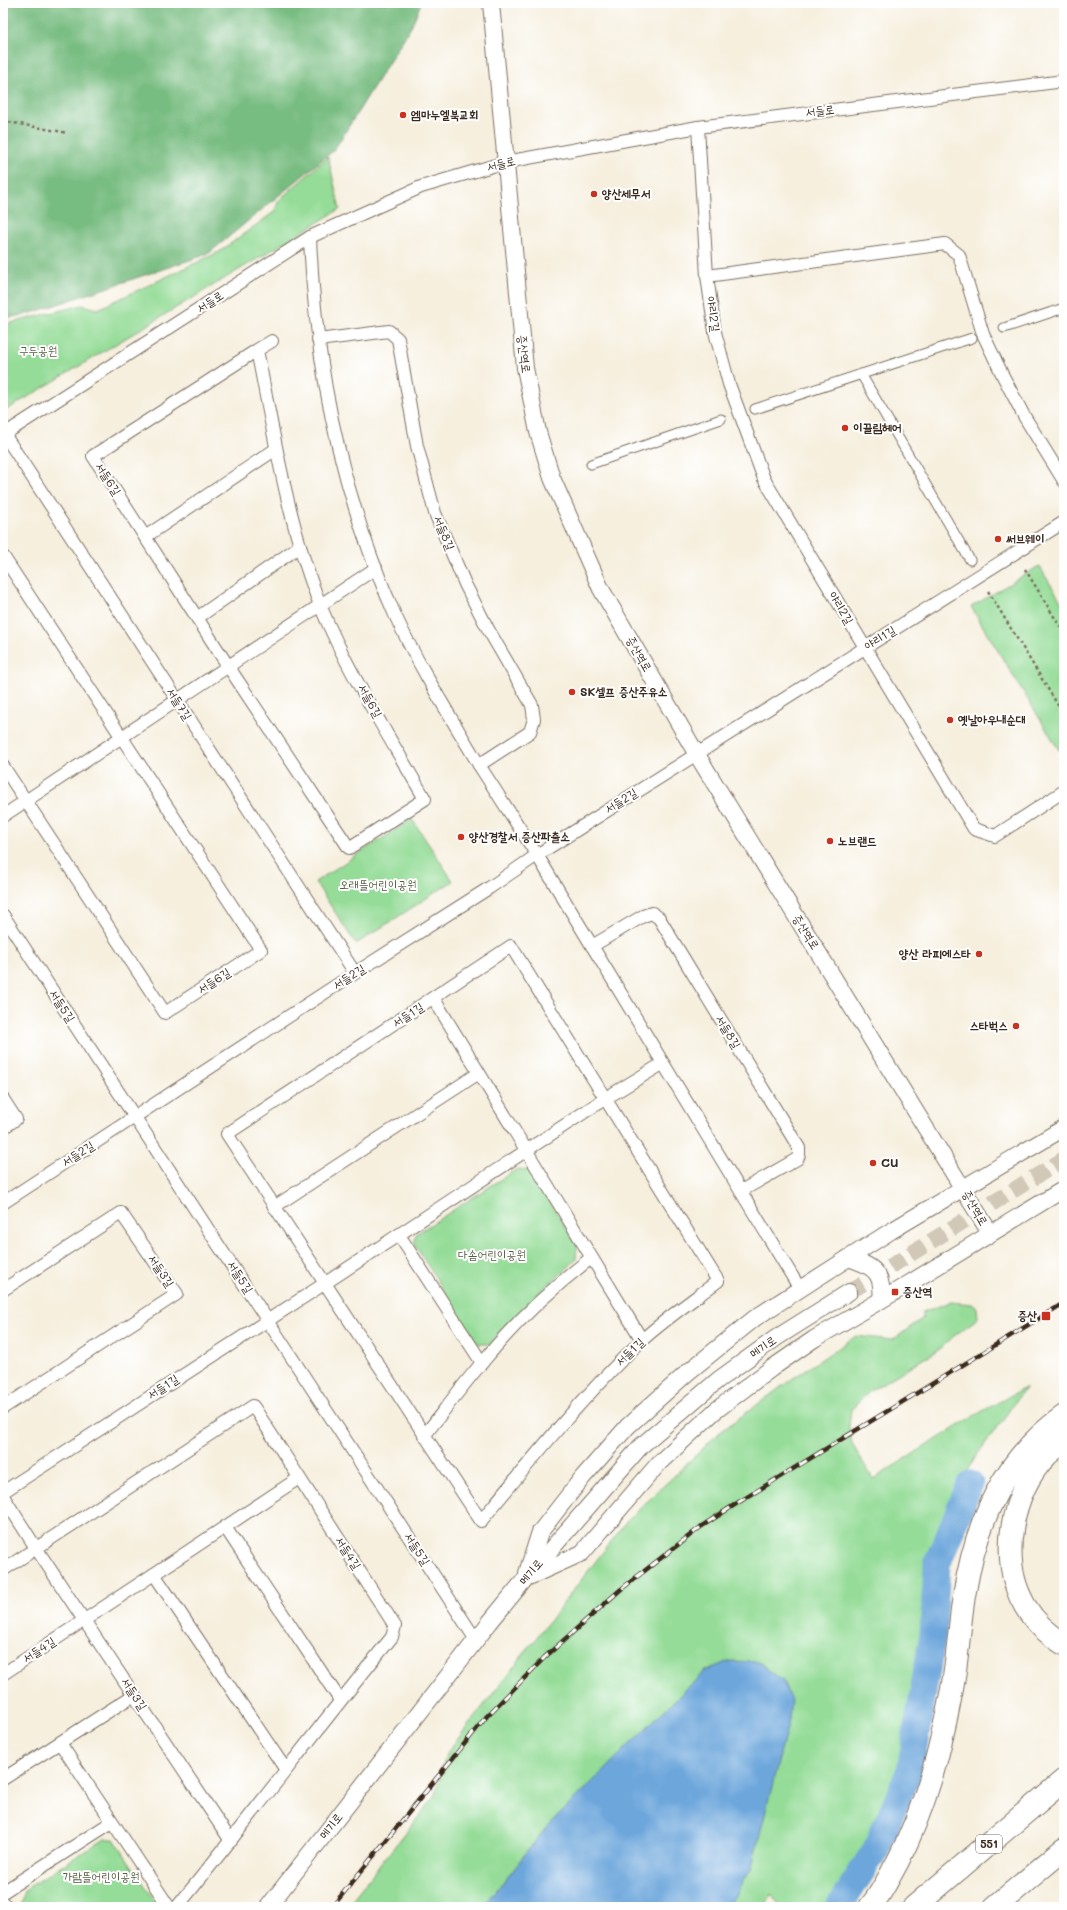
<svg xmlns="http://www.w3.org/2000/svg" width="1067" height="1910" viewBox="0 0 1067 1910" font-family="Mali,'Poor Story',sans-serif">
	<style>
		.green { fill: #94dc97; stroke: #68835a }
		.forest { fill: #77bc80; stroke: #59734f }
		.water { fill: #6ca6db; stroke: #54687c }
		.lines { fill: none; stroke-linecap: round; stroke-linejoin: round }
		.river { stroke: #6ca6db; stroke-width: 27 }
		.tertiary-tunnel { stroke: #d1c8b8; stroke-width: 16; stroke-dasharray: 16 8; stroke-linecap: butt }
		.pedestrian-casing { stroke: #7c6f61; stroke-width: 11 }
		.minor-casing { stroke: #7c6f61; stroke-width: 14 }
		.tertiary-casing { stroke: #7c6f61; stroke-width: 18 }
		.motorway-casing { stroke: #7c6f61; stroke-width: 24 }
		.path { stroke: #7c6f61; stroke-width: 2.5; stroke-dasharray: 3 3; stroke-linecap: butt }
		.pedestrian { stroke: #fff; stroke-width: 9 }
		.minor { stroke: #fff; stroke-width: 12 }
		.tertiary { stroke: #fff; stroke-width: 16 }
		.motorway { stroke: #fff; stroke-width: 22 }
		.rail-casing { stroke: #3b2a1e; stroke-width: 4.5 }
		.rail { stroke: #fff; stroke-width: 3; stroke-dasharray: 9; stroke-linecap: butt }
		.poi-dot { fill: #c8321e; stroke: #fff; stroke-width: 1.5 }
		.labels { text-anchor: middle; stroke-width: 4; stroke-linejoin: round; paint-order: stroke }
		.shield { fill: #fff; stroke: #766a62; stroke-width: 1 }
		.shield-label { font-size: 11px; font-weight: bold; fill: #3b2a1e }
		.street-label { font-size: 12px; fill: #3b2a1e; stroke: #fff }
		.poi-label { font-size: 12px; font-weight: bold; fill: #3b2a1e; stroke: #fff; text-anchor: start }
		.park-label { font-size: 12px; fill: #565f42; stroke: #fff }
	</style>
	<rect width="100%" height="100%" fill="#fff"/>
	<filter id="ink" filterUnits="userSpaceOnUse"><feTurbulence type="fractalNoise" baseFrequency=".025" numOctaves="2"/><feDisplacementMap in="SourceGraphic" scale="8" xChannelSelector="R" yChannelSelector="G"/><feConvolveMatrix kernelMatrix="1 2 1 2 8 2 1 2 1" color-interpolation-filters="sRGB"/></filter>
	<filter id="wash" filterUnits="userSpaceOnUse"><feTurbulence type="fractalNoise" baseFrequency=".012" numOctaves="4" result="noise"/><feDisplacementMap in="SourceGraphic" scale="16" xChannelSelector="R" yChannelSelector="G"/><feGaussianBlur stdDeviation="0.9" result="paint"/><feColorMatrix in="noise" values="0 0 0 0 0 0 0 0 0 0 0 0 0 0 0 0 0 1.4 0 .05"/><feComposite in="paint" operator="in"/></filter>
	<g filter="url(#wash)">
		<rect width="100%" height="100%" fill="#f6efde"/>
		<!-- green -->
		<g class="green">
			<path d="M328 157 340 209 3 412V325L82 305 98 309 219 252 274 212 279 200Z"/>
			<path d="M1039 566 1064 606V747L1059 750 971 607Z"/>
			<path d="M412 819 453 881 356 944 315 882Z"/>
			<path d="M517 1169 530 1170 577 1245 576 1260 510 1320 491 1344H478L414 1244 416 1234Z"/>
			<path d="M951 1302 972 1304 977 1308 978 1318 954 1336 943 1347 870 1391 851 1410 849 1427 852 1444 873 1479 974 1416 1026 1387 975 1458 955 1494 927 1569 926 1609 922 1650 910 1703 895 1784 876 1822 863 1853 830 1907H780L771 1894 766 1907H346L435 1796 446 1754 627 1521 719 1433 789 1381 856 1336 893 1340 923 1318 922 1312Z"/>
			<path d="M104 1839H114L159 1907H26L21 1903 24 1890Z"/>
		</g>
		<!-- forest -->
		<path class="forest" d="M3 3H421L411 27 334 150 208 254 31 313 3 319Z"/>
		<!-- water -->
		<path class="water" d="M729 1661 759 1662 783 1681 791 1700 789 1720 751 1869 737 1893 726 1907H483L546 1828 652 1722 705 1671Z"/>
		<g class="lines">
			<!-- river -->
			<path class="river" d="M839 1907 876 1849 910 1770 933 1634 937 1564 970 1484"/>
		</g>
	</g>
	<g filter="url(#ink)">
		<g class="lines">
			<!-- tertiary-tunnel -->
			<path class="tertiary-tunnel" d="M849 1292 1064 1159"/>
			<defs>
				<g id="pedestrian">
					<path d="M1004 328 1064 308"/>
					<path d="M861 374 970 560"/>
					<path d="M755 409 972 338"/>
					<path d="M591 464 721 419"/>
				</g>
				<g id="minor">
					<path d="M698 127 707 276 715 332 729 384 764 479 974 829 995 836 1064 791"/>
					<path d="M310 237C315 367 342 496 395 615 419 667 450 716 479 765"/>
					<path d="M707 276 945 244 959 255 983 334 1003 376 1024 416 1064 481"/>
					<path d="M318 340 389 331 398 339 417 446 435 513 465 584 488 629 532 705 534 719 530 732 479 765 537 855 800 1289"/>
					<path d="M257 350C274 435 288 524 320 605 348 673 389 736 425 799L349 848 228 666 93 456 257 350 272 341"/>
					<path d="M4 434 355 973"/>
					<path d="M3 435 310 237 421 187 506 162 698 127 1064 81"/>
					<path d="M145 537 276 449"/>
					<path d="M3 556 261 950 165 1013 3 766"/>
					<path d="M197 618 300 546"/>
					<path d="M3 816 376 568"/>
					<path d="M3 915 476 1640"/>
					<path d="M511 946 718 1281C693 1300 665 1319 641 1341 583 1396 532 1459 481 1521L227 1134Z"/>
					<path d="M592 946 643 916 652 913 659 918 799 1148V1155L797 1159 741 1191"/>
					<path d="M434 999 642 1340"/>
					<path d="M3 1099 16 1119 3 1128"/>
					<path d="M3 1203 355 973 489 888 537 855 1064 522"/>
					<path d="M274 1207 479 1073"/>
					<path d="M399 1235 482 1363"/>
					<path d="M3 1290 121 1213 177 1294 3 1408"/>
					<path d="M424 1436C443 1412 461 1387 481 1364 513 1324 551 1289 591 1258"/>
					<path d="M3 1492 324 1284 606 1098 662 1064"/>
					<path d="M3 1496 36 1548 231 1841"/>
					<path d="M225 1527 340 1700"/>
					<path d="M3 1570 253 1406 395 1626 392 1637C319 1726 250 1818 177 1907"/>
					<path d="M154 1574 286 1770"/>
					<path d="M3 1674 299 1478"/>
					<path d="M60 1743 169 1907"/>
					<path d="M3 1779 134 1695"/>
					<path d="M3 1892 112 1822"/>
					<path d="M3 1903 8 1907"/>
				</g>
				<g id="tertiary">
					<path d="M491 3 525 368 538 432 552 478 601 589 696 753 990 1233"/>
					<path d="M848 1258C873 1266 884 1272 881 1300"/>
					<path d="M527 1573 540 1532 583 1477 628 1426 687 1373 755 1318 839 1264 891 1231 1064 1128"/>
					<path d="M531 1576 582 1553 659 1463 715 1411 772 1368 814 1339 895 1292 1064 1189"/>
					<path d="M268 1907 490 1622 526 1578 641 1446 718 1380 776 1338 849 1292"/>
				</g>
				<g id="motorway">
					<path d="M1064 1441C1059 1446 1052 1450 1047 1455 1011 1491 998 1560 1025 1606 1034 1621 1049 1635 1064 1644"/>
					<path d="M870 1907C882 1893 889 1877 898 1861 926 1806 941 1748 952 1689 958 1658 959 1626 964 1596 976 1523 1002 1460 1064 1416"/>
					<path d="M914 1907 1064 1780"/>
					<path d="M995 1907 1064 1849"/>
				</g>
			</defs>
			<!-- pedestrian casing -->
			<use href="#pedestrian" class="pedestrian-casing"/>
			<!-- minor casing -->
			<use href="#minor" class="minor-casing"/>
			<!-- tertiary casing -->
			<use href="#tertiary" class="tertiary-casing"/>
			<!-- motorway casing -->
			<use href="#motorway" class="motorway-casing"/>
			<!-- path -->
			<g class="path">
				<path d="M3 121 68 133"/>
				<path d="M1025 569 1064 633"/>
				<path d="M988 591 1064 715"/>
			</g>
			<!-- pedestrian -->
			<use href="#pedestrian" class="pedestrian"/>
			<!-- minor -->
			<use href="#minor" class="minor"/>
			<!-- tertiary -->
			<use href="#tertiary" class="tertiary"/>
			<!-- motorway -->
			<use href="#motorway" class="motorway"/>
			<defs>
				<path id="rail" d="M332 1907 487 1716 545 1657 620 1590 702 1526 739 1502 1064 1303"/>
			</defs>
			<!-- rail casing -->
			<use href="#rail" class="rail-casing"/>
			<!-- rail -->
			<use href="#rail" class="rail"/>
		</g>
	</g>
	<!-- markers -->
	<g class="poi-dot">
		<circle cx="403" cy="115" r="4"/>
		<circle cx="594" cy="194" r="4"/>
		<circle cx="845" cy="428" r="4"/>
		<circle cx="998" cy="539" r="4"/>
		<circle cx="572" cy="692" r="4"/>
		<circle cx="950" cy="720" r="4"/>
		<circle cx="461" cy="837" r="4"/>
		<circle cx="830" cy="841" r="4"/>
		<circle cx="979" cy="954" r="4"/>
		<circle cx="1016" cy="1026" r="4"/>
		<circle cx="873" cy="1163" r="4"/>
		<rect x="891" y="1288" width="8" height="8" rx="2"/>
		<rect x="1041" y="1311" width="10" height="10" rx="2"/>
	</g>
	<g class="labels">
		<!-- shield labels -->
		<rect class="shield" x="976" y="1835" width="26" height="18" rx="3"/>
		<g class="shield-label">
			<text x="989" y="1848">551</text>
		</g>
		<!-- street labels -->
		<g class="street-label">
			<text transform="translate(820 111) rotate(-7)" y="4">서들로</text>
			<text transform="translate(501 164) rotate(-14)" y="4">서들로</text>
			<text transform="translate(210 302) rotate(-33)" y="4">서들로</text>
			<text transform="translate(713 314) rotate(82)" y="4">야리2길</text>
			<text transform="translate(524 354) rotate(83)" y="4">증산역로</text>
			<text transform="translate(108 479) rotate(57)" y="4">서들6길</text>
			<text transform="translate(444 533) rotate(68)" y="4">서들8길</text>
			<text transform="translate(841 608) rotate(59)" y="4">야리2길</text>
			<text transform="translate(880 638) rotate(-32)" y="4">야리1길</text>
			<text transform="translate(639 654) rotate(60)" y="4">증산역로</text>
			<text transform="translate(370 701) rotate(61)" y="4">서들6길</text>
			<text transform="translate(179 704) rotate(57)" y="4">서들7길</text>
			<text transform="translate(621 801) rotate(-32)" y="4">서들2길</text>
			<text transform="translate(806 932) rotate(58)" y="4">증산역로</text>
			<text transform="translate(349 977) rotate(-33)" y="4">서들2길</text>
			<text transform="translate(214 981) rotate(-33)" y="4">서들6길</text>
			<text transform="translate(62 1006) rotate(57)" y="4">서들5길</text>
			<text transform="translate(408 1015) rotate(-33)" y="4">서들1길</text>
			<text transform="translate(728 1032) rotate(59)" y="4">서들8길</text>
			<text transform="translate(78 1154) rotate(-33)" y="4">서들2길</text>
			<text transform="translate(975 1208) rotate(60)" y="4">증산역로</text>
			<text transform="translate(161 1271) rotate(56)" y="4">서들3길</text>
			<text transform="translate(240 1277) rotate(57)" y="4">서들5길</text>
			<text transform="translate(763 1347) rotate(-35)" y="4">메기로</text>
			<text transform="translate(630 1352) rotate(-44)" y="4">서들1길</text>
			<text transform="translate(163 1387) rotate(-33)" y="4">서들1길</text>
			<text transform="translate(417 1549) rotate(57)" y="4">서들5길</text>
			<text transform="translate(348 1553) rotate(57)" y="4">서들4길</text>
			<text transform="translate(531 1572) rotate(-50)" y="4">메기로</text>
			<text transform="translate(39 1650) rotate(-33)" y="4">서들4길</text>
			<text transform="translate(134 1694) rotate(57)" y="4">서들3길</text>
			<text transform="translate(331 1826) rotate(-52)" y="4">메기로</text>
		</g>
		<!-- poi labels -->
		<g class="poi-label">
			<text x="411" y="119">엠마누엘북교회</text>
			<text x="602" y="198">양산세무서</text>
			<text x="853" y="432">이끌림헤어</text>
			<text x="1006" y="543">써브웨이</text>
			<text x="580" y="696">SK셀프 증산주유소</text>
			<text x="958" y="724">옛날아우내순대</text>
			<text x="469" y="841">양산경찰서 증산파출소</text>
			<text x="838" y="845">노브랜드</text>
			<text x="971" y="958" text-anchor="end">양산 라피에스타</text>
			<text x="1008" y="1030" text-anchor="end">스타벅스</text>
			<text x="881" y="1167">CU</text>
			<text x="903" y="1296">증산역</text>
			<text x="1037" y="1320" text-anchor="end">증산</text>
		</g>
		<!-- park labels -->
		<g class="park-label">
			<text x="38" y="355">구두공원</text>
			<text x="378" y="889">오래뜰어린이공원</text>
			<text x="492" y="1259">다솜어린이공원</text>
			<text x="101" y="1881">가람뜰어린이공원</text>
		</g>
	</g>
	<!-- margin -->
	<rect width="1067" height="1910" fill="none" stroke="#fff" stroke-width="16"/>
</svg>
